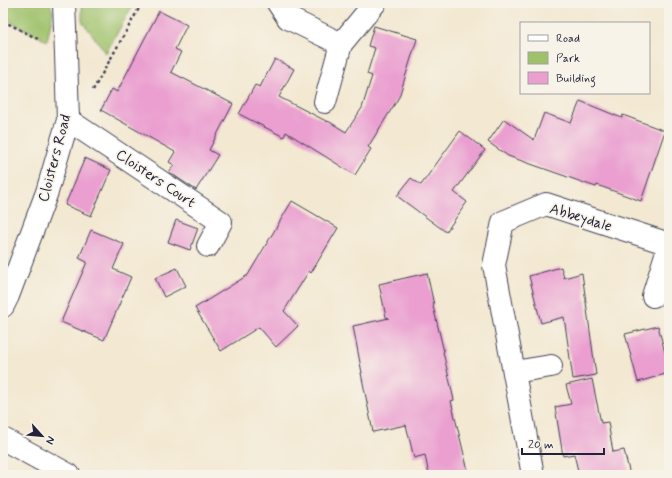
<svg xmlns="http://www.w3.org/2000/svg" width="672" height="478" viewBox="0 0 672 478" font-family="Mynerve,sans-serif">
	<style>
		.green { fill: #9fc16a; stroke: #607252 }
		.building { fill: #ea9fd0 }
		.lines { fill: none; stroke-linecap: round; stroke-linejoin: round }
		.street-casing { stroke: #414052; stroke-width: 24 }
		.path { stroke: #414052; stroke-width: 2.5; stroke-dasharray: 3 3; stroke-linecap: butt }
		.street { stroke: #fff; stroke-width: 22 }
		.labels { text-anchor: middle; stroke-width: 3.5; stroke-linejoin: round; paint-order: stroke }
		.street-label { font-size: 15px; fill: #22223b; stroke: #f7f3e8 }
	</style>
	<rect width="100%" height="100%" fill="#f7f3e8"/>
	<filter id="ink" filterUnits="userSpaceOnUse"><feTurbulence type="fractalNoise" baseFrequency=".025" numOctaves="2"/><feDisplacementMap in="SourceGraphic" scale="8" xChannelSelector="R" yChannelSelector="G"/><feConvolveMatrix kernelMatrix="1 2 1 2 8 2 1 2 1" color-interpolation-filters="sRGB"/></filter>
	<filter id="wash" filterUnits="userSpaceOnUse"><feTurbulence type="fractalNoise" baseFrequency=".012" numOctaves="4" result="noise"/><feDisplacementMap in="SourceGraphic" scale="16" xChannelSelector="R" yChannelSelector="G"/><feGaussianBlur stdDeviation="0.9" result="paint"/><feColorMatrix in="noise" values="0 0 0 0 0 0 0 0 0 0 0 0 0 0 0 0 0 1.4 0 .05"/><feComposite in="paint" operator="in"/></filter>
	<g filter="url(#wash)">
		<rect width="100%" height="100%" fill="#f3e8d1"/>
		<!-- green -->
		<g class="green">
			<path d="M3 3H50L53 12 47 41 3 18Z"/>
			<path d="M82 3H134L106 53 82 21Z"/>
		</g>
		<g id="blocks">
			<!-- building -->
			<g class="building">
				<path d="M159 11 187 25 175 49 181 52 171 72 233 104 209 150 218 155 196 190 169 172 174 165 169 162 175 152 101 110 112 89 117 92Z"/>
				<path d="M374 26 417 39 399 97 368 147 371 149 355 175 286 132 284 137 239 114 255 85 260 87 275 59 294 69 279 97 328 122V121L346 132 362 108 372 76 367 74 375 48 368 46Z"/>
				<path d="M580 101 622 118 623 115 665 131 641 201 597 185 596 187 508 156 488 142 504 119 534 140 544 113 571 123Z"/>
				<path d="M460 131 485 150 454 192 467 202 446 232 397 196 411 178 421 185Z"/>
				<path d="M85 158 111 170 91 216 65 205Z"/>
				<path d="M292 201 338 228 311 273 309 271 284 311 298 326 276 347 259 327 221 351 195 308 248 275Z"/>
				<path d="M176 220 198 228 190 250 168 242Z"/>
				<path d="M91 230 124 244 113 269 131 277 104 340 61 322 87 262 79 258Z"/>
				<path d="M561 267 564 278 582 273 596 375 573 379 564 317 541 323 529 276Z"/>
				<path d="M177 268 186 286 164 297 155 278Z"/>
				<path d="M427 273 434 305 433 306 444 352H443L454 400 451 401 469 475H429L425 455 414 458 406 425 373 432 361 373H362L353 326 389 318 386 317 379 284Z"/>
				<path d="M658 326 669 368V373L638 382 625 334Z"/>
				<path d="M592 379 601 423 608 422 613 452 624 450 630 475H579L574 454 563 456 555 407 571 404 566 385Z"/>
			</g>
		</g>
	</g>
	<g filter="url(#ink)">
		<use href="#blocks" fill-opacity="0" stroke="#414052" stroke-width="1"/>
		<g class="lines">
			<defs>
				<g id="street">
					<path d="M278 3 288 18 341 44"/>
					<path d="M325 102 341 44 375 3"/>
					<path d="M68 120 221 222 208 246"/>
					<path d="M653 296 669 245"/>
					<path d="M3 306 8 296 47 192 68 120 66 54 64 3"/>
					<path d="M514 372 551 366"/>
					<path d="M3 439 69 475"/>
					<path d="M533 475 494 265 503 222 546 204 669 244"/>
				</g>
			</defs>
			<!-- street casing -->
			<use href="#street" class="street-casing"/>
			<!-- path -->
			<g class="path">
				<path d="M3 21 40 40"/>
				<path d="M93 90 142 3"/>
			</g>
			<!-- street -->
			<use href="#street" class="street"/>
		</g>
	</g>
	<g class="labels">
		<!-- street labels -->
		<g class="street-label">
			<text transform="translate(54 158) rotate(-75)" y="5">Cloisters Road</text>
			<text transform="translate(156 178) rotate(34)" y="5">Cloisters Court</text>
			<text transform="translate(581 217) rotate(17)" y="5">Abbeydale</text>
		</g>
	</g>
	<!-- margin -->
	<rect width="672" height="478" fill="none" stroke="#f7f3e8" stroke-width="16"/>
	<!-- legend -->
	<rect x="520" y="22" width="130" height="72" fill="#f7f3e8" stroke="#a29fa3"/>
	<rect x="528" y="35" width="20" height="6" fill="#ffffff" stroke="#a29fa3"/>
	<text x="556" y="42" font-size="12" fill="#22223b">Road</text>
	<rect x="528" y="52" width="20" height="12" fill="#9fc16a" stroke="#a29fa3"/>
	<text x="556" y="62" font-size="12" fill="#22223b">Park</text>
	<rect x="528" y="72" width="20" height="12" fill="#ea9fd0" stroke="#a29fa3"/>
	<text x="556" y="82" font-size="12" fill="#22223b">Building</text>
	<!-- north arrow -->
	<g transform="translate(42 436) rotate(117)" stroke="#f7f3e8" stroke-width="3" paint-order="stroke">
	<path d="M0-3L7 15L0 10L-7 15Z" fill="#22223b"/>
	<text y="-6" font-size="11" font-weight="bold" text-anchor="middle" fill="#22223b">N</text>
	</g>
	<!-- scale -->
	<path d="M522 448v6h82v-6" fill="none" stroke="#22223b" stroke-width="2"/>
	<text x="528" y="448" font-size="12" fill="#22223b" stroke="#f7f3e8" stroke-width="3" paint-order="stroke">20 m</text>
</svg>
